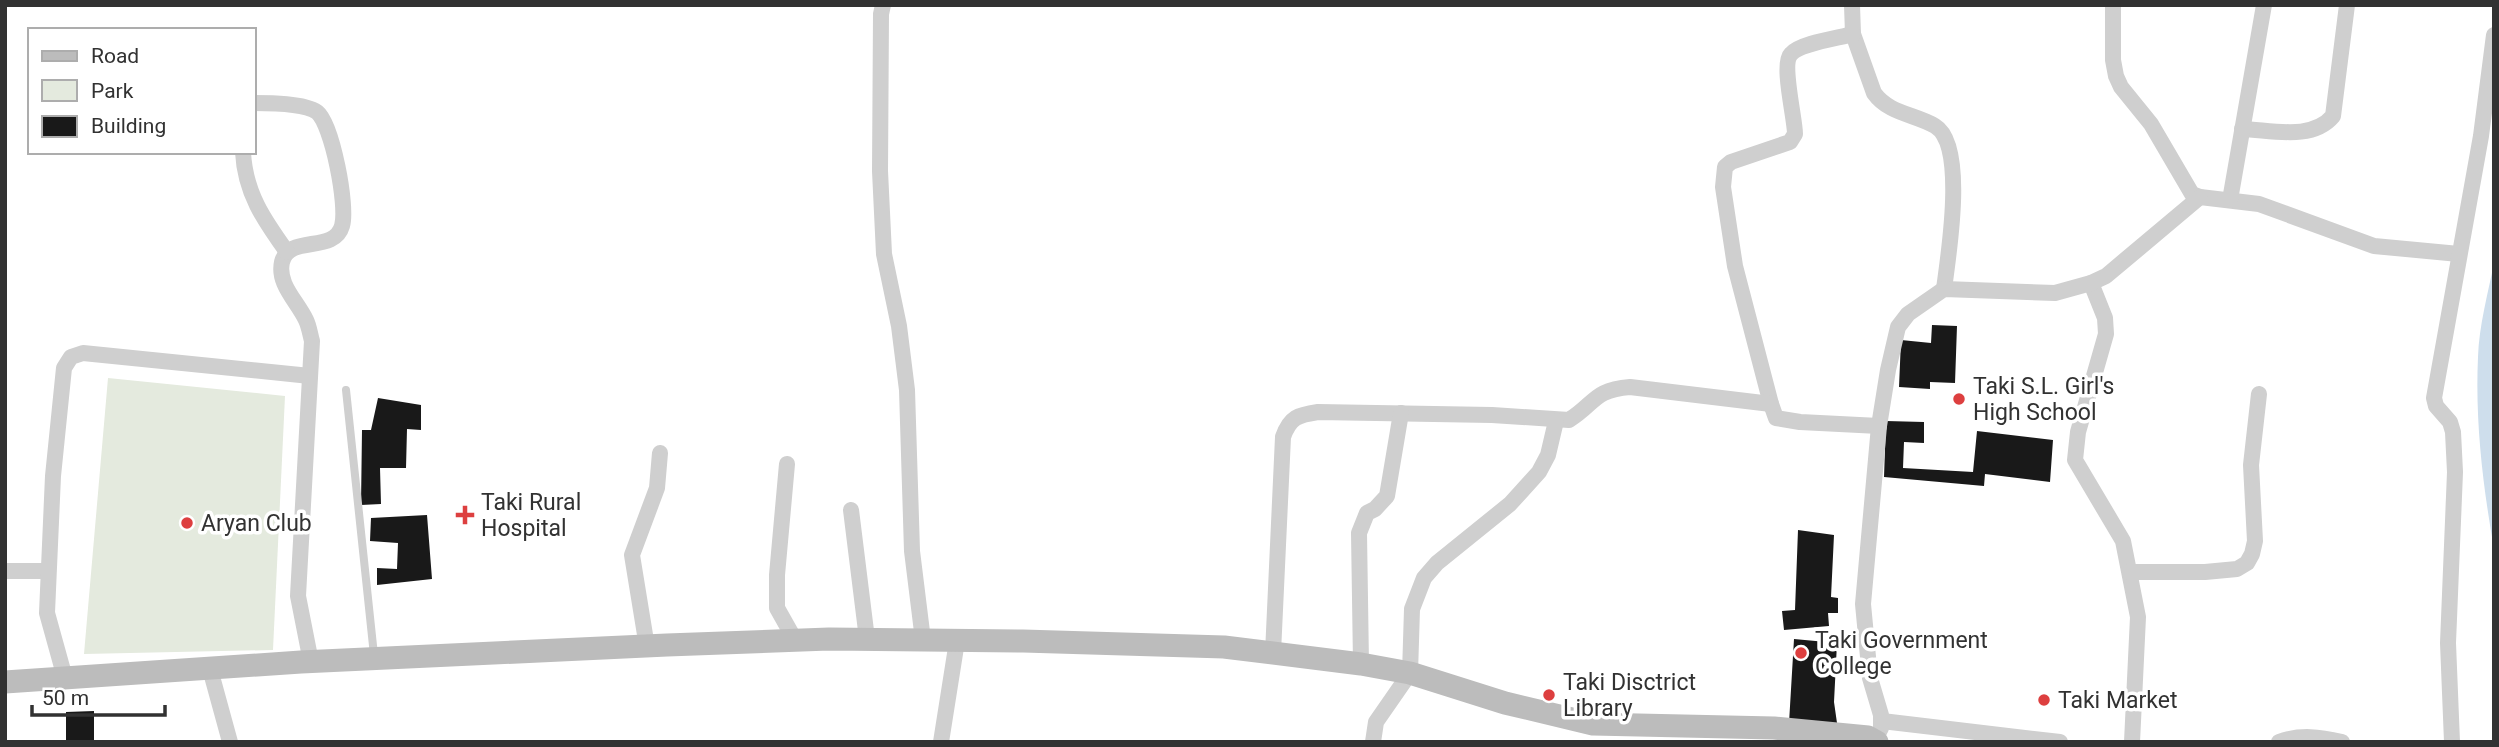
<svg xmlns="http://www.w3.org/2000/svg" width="2499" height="747" viewBox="0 0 2499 747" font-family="Roboto,sans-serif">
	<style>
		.green { fill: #e4eade }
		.water { fill: #cedeec }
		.building { fill: #191919 }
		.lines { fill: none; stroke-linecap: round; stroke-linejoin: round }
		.lane { stroke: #cfcfcf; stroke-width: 8 }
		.street { stroke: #cfcfcf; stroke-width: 16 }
		.secondary { stroke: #bcbcbc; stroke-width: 23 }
		.poi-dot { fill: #dd3f3f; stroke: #fff; stroke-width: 2.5 }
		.labels { text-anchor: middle; stroke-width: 7; stroke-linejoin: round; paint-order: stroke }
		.poi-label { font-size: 23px; fill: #323232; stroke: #fff; text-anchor: start }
	</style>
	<rect width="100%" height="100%" fill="#fff"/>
	<!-- green -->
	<path class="green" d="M108 378 285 396 273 650 84 654Z"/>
	<!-- water -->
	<path class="water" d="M2494 263V549C2483 486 2475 422 2478 357 2479 326 2488 293 2494 263Z"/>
	<!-- building -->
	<g class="building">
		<path d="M1932 325 1957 326 1955 383 1930 382V389L1899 387 1901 340 1931 343Z"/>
		<path d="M378 398 421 405V430L407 429 406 468H380L381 504 361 505 362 430H371Z"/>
		<path d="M1886 421 1924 422V443L1904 442 1903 468 1973 472 1977 431 2053 440 2050 482 1985 474 1984 486 1884 477Z"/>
		<path d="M427 515 432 579 377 585V568L397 569 398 543 370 541 371 518Z"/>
		<path d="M1798 530 1834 535 1831 597 1838 598V613H1828L1829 626 1784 630 1782 611 1795 610Z"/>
		<path d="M1794 639 1837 643 1834 702 1837 723H1789Z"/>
		<path d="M94 711V742H66V712Z"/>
	</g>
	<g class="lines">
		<!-- lane -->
		<path class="lane" d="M346 390 374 655"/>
		<!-- street -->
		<g class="street">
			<path d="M883 5 881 14 880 171 884 254 899 326 907 390 912 551 923 640"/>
			<path d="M1852 5 1853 34 1874 93C1889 114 1915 114 1935 126 1967 145 1948 257 1944 289"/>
			<path d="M2113 5V60L2116 76 2121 87 2151 124 2192 194 2200 197 2259 204 2374 246 2459 254"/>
			<path d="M1853 34C1839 38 1800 43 1791 54 1781 64 1795 118 1795 134L1790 142 1731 162 1725 167 1723 187 1735 266 1771 404 1776 418 1800 422 1879 426"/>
			<path d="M254 103C270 103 304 103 317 112 332 124 348 206 342 226 334 254 289 234 282 262 277 284 297 301 306 320 309 326 310 334 312 341L298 596 311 662"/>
			<path d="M2242 129C2272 130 2312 141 2333 116L2347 5"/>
			<path d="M243 152C245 193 264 220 287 252"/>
			<path d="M2230 200 2264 5"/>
			<path d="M2091 283 2105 318 2106 334 2078 432 2075 460 2123 541 2138 617 2132 742"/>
			<path d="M787 464 777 575V608L795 640"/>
			<path d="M851 510 867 639"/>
			<path d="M5 571H47"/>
			<path d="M2130 572H2205L2237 569 2247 563 2252 554 2255 541 2251 465 2259 394"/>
			<path d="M647 647 632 555 657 488 660 453"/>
			<path d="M1273 653 1283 437C1290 417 1298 415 1318 412L1492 415 1569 420C1596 403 1593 390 1630 387L1771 404"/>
			<path d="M1361 664 1359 533 1367 513 1375 509 1387 496 1401 413"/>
			<path d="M210 669 230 742"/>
			<path d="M65 678 47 613 53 476 64 368 71 357 83 353 310 376"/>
			<path d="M1882 721 2060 742"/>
			<path d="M1875 740 1881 728V715L1870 678 1863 604 1879 426 1888 370 1898 327 1908 314 1944 289 2055 293 2091 283 2106 276 2200 197"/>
			<path d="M941 742 957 641"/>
			<path d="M1373 742 1376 722 1410 673 1412 609 1424 578 1437 563 1510 504 1539 472 1548 455 1556 421"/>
			<path d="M2279 742C2301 734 2320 737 2342 742"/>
			<path d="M2452 742 2448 643 2455 472 2453 432 2450 422 2436 406 2434 398 2481 136 2494 35"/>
		</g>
		<!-- secondary -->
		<path class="secondary" d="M5 682 301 662 667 645 829 639 1023 641 1224 647 1361 664 1410 673 1505 703 1593 724 1774 728 1868 737 1877 742"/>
	</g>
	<!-- markers -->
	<g class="poi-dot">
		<circle cx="1959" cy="399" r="7"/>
		<path d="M461.5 504.5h7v7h7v7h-7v7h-7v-7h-7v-7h7z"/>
		<circle cx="187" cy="523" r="7"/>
		<circle cx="1801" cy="653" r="7"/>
		<circle cx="1549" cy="695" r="7"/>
		<circle cx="2044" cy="700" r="7"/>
	</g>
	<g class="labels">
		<!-- poi labels -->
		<g class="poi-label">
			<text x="1973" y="394">Taki S.L. Girl's<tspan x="1973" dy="26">High School</tspan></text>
			<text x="481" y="510">Taki Rural<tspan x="481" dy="26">Hospital</tspan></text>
			<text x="201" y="531">Aryan Club</text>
			<text x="1815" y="648">Taki Government<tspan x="1815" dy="26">College</tspan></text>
			<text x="1563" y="690">Taki Disctrict<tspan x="1563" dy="26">Library</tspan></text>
			<text x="2058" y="708">Taki Market</text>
		</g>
	</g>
	<!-- border -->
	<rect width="2499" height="747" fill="none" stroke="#323232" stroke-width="14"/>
	<!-- legend -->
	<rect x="28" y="28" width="228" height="126" fill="#ffffff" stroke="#adadad" stroke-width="2"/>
	<rect x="42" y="51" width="35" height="10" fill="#bcbcbc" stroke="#adadad" stroke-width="2"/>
	<text x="91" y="63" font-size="21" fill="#323232">Road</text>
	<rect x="42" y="80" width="35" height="21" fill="#e4eade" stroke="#adadad" stroke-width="2"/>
	<text x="91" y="98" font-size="21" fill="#323232">Park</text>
	<rect x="42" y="116" width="35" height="21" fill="#191919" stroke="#adadad" stroke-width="2"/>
	<text x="91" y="133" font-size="21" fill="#323232">Building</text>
	<!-- scale -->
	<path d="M32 705v10h133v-10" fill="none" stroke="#323232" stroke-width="3.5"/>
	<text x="42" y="705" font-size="21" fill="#323232" stroke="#ffffff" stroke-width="5" paint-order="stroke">50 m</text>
</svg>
